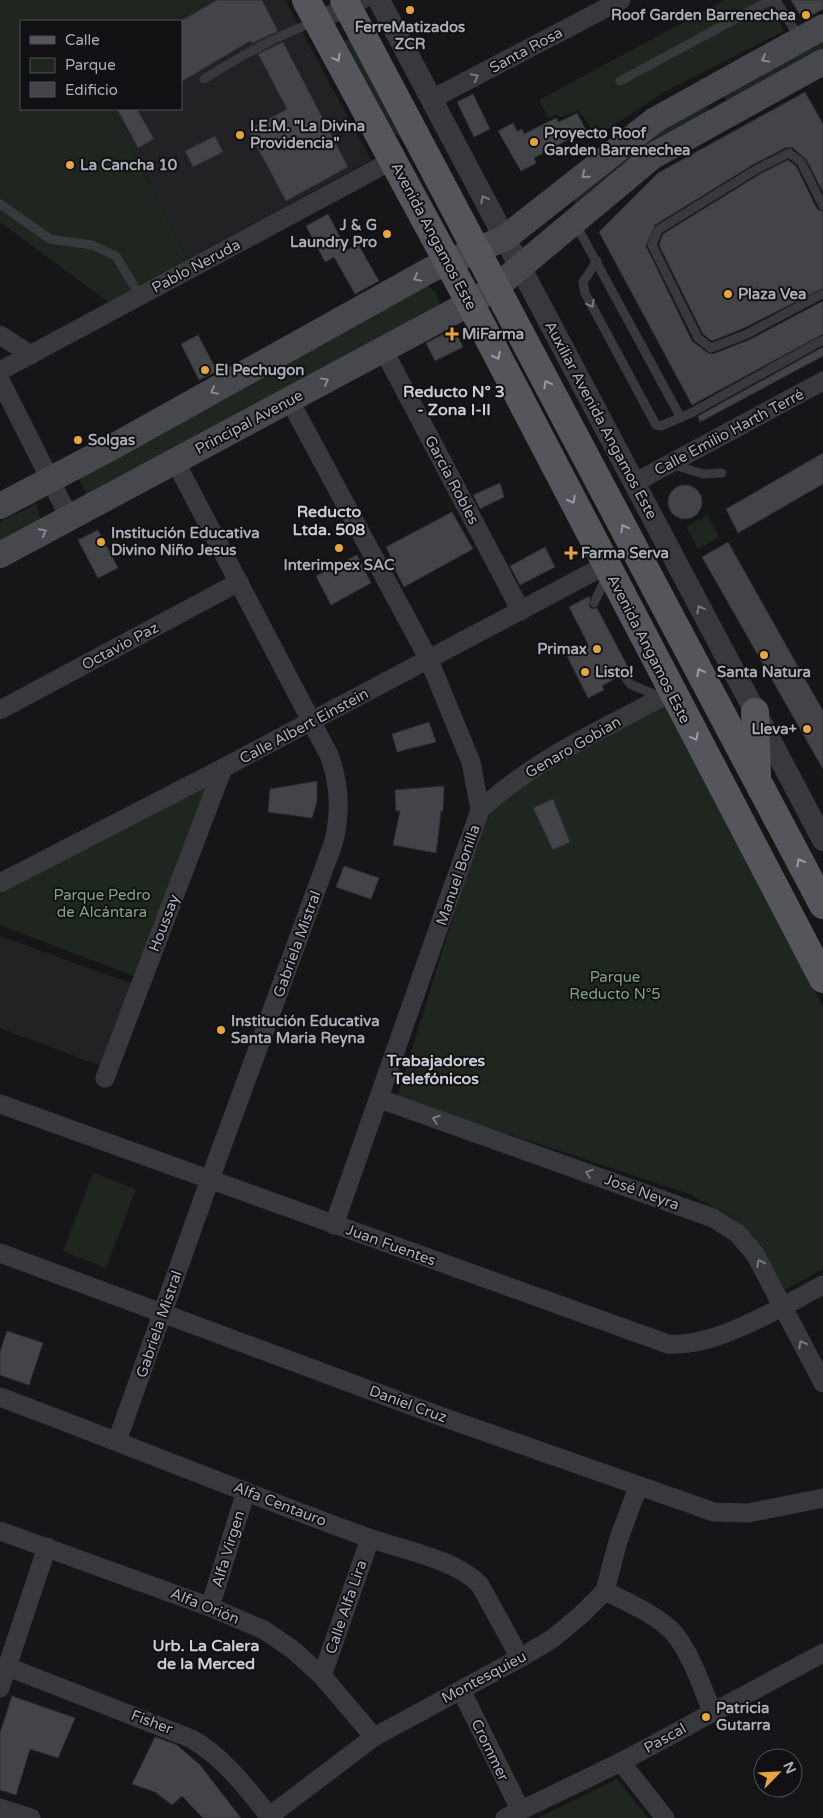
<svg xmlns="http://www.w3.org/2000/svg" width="823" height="1818" viewBox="0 0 823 1818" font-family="'Varela Round',sans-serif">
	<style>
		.built { fill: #222225 }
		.green { fill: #1e261f }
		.building { fill: #434448; stroke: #303034 }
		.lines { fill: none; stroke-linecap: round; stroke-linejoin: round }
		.service { stroke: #37393d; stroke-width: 9 }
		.minor { stroke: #37393d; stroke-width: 19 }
		.tertiary { stroke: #37393d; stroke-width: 22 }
		.secondary { stroke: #46484d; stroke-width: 26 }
		.primary { stroke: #54565c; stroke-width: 28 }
		.oneway { stroke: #989ca5 }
		.oneway2 { stroke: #868a92 }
		.oneway3 { stroke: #767980 }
		.poi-dot { fill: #e7a43f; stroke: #111113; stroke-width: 2 }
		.labels { text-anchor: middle; stroke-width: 4; stroke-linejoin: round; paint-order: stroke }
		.poi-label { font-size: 15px; font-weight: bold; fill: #a9aeb7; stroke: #111113; text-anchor: start }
		.street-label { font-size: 15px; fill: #a9aeb7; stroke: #111113 }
		.park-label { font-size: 15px; fill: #81a181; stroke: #111113 }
		.neighbourhood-label { font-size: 16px; font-weight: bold; fill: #cacdd3; stroke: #111113 }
	</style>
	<rect width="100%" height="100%" fill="#161618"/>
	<!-- built -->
	<g class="built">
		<path d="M205 0H285L371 160 187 259 110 109H181V21H173L206 3Z"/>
		<path d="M0 936 136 985 104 1067 0 1028Z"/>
	</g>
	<!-- green -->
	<g class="green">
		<path d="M0 0H205L207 3 173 21H21V109H110L187 259 108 302 0 222Z"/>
		<path d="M725 0H768L784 31 664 92 596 137 579 110 560 118 557 114 548 118 539 100Z"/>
		<path d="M823 36V50L728 103 721 92Z"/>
		<path d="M352 37 406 143 387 126 344 41Z"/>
		<path d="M707 102 709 107 706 114 577 208 571 199 646 136Z"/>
		<path d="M425 284C436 290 441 298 439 311L88 497 77 476Z"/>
		<path d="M36 504 41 521 0 542V522Z"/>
		<path d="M707 515 719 537 698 549 686 527Z"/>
		<path d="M665 701 823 1007V1269L785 1290 760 1245 732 1217 689 1194 397 1097 482 824 508 795 547 764Z"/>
		<path d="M209 783 134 976 0 925V894Z"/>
		<path d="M93 1173 136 1189 106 1268 63 1251Z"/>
		<path d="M617 1779 648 1818H538Z"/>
	</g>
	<!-- building -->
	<g class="building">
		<path d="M217 0H262L278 31 253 43 250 41 181 82V21Z"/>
		<path d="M791 0H823V9L803 20Z"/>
		<path d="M283 42 348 167 286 201 248 130 287 109 258 54Z"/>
		<path d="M805 92 823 124V192L806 159 793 148 787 147 754 164 655 225 646 246 692 341 708 353 713 354 749 340 823 301V334L692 405 599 232 658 173Z"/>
		<path d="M473 94 490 129 474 137 457 102Z"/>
		<path d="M117 109H137L154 139 138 148Z"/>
		<path d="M577 113 586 130 534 158 536 163 521 171 498 131 513 123 517 131 522 129 524 134 556 118 559 122Z"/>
		<path d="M215 136 223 152 193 167 185 151Z"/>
		<path d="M788 160 796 166 817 209 823 212V288L744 328 712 341 703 334 659 245 663 234 760 174Z"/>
		<path d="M328 214 347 250 358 244 379 281 355 294 334 257 325 262 306 226Z"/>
		<path d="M454 329 463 347 435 361 426 343Z"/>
		<path d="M198 335 217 371 199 380 181 344Z"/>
		<path d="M823 347V356L700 422 698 416Z"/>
		<path d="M823 453V484L738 533 726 509Z"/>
		<path d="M500 483 504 497 480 509 473 495Z"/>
		<circle cx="685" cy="502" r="17"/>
		<path d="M452 512 473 549 404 587 389 558 391 557 386 547Z"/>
		<path d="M98 530 118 568 98 578 78 540Z"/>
		<path d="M728 542 823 711V769L702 557Z"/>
		<path d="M545 547 555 567 520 585 510 566Z"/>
		<path d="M357 555 371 583 331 605 316 576Z"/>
		<path d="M590 596 589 606 592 609 597 608 630 671 620 669 617 672 618 677 602 686 604 690 588 698 566 654 588 644 569 607Z"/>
		<path d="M429 722 436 742 397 752 392 734Z"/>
		<path d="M317 781V801L312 818 268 812 270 789Z"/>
		<path d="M444 786 443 811H441L436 853 393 845 400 811H396L395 790Z"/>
		<path d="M553 799 570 842 553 850 533 808Z"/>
		<path d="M344 866 379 878 371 899 336 887Z"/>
		<path d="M7 1331 43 1343 29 1385 0 1375V1352Z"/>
		<path d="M12 1696 75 1718 58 1758 30 1749 16 1795 0 1790V1733Z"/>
		<path d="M155 1737 177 1745 200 1765 241 1818H203L182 1796 172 1805 155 1792 132 1784Z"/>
	</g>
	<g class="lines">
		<!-- service -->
		<g class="service">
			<path d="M204 79C240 56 275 37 314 22"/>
			<path d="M620 81 767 2H777L799 37"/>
			<path d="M0 204 50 239 92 245 116 256 140 296"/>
			<path d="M575 223 681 418"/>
			<path d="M597 261 583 282 585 293 656 425 661 426 691 413 823 340"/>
			<path d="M822 294 747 334 711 348 698 338 652 245 658 230 757 169 789 153 801 162 823 206"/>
			<path d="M671 464 703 474 722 473"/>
			<path d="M594 603 607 575"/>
			<path d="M623 674 630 684 660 697"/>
		</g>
		<!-- minor -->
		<g class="minor">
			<path d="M317 21 362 0"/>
			<path d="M432 99 621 0"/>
			<path d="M0 335 31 355"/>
			<path d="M383 349 521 611"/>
			<path d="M0 371 393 160"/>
			<path d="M0 380 69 517"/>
			<path d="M290 401 429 660 471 762 480 810 334 1225"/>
			<path d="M634 483 823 381"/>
			<path d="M0 710 239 582"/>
			<path d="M480 810C536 758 605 728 672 692"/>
			<path d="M0 883 223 768 606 565"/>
			<path d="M105 1078 223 768"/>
			<path d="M380 1099 713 1218 737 1233 755 1254 823 1383"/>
			<path d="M0 1104 668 1344C715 1348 781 1307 823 1285"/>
			<path d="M0 1253 434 1414 714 1512 748 1513 823 1498"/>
			<path d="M0 1397C123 1443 245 1493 369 1538 402 1550 456 1559 480 1585L520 1658"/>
			<path d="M117 1441 210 1179 333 844C341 814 340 784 329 755L175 461"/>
			<path d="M0 1531 210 1607 264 1630 292 1649 322 1676 374 1737"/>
			<path d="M605 1591C627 1602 653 1613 671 1630 689 1648 703 1689 712 1712"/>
			<path d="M210 1607 246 1491"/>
			<path d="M8 1667 192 1739C224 1758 246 1787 269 1816"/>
			<path d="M322 1676 370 1539"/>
			<path d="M0 1688 47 1547"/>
			<path d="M461 1690 520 1809"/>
			<path d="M621 1762 665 1818"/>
			<path d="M0 1808 31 1818"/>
			<path d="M267 1818 374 1737 520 1658 552 1639 581 1615 605 1591 618 1541 638 1487"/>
			<path d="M505 1818 621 1762 823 1653"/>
		</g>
		<!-- tertiary -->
		<path class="tertiary" d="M379 0 823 840"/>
		<!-- secondary -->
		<g class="secondary">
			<path d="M0 506 116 445 430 270 505 238 655 120 823 27"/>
			<path d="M0 555 470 303 496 287 653 156 823 62"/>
		</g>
		<!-- primary -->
		<g class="primary">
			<path d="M306 0 470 303 823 979"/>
			<path d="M344 0 823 905"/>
			<path d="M755 712 757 775"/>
		</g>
	</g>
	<!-- one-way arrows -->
	<defs><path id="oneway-chevron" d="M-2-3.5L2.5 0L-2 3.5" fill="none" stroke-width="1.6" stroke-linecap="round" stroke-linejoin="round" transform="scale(1.25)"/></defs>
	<g class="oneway">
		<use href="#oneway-chevron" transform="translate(337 58) rotate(61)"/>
		<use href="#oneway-chevron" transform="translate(497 356) rotate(63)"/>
		<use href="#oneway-chevron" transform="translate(547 384) rotate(-118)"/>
		<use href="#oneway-chevron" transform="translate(572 500) rotate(63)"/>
		<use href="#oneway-chevron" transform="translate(624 528) rotate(-118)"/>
		<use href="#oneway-chevron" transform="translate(700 672) rotate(-118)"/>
		<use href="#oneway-chevron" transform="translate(695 737) rotate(62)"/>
		<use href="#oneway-chevron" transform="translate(800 862) rotate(-118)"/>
	</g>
	<g class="oneway2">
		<use href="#oneway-chevron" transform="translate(765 59) rotate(151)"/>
		<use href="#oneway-chevron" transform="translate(585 175) rotate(141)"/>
		<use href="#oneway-chevron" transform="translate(417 278) rotate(151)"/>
		<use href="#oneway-chevron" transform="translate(325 381) rotate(-29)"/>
		<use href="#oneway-chevron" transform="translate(214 391) rotate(151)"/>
		<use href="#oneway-chevron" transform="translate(43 532) rotate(-28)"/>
	</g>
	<g class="oneway3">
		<use href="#oneway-chevron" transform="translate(475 77) rotate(-28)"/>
		<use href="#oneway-chevron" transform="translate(484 199) rotate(-118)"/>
		<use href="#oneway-chevron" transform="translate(591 304) rotate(62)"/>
		<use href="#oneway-chevron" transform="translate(700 609) rotate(-118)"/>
		<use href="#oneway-chevron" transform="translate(436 1119) rotate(-160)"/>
		<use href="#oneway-chevron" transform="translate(589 1173) rotate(-160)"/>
		<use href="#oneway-chevron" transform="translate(760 1263) rotate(-117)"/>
		<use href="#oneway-chevron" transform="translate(802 1344) rotate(-118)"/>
	</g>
	<!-- markers -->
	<g class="poi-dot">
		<circle cx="410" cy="10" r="5"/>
		<circle cx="806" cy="15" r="5"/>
		<circle cx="240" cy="135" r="5"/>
		<circle cx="534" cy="142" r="5"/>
		<circle cx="70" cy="165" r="5"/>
		<circle cx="387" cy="234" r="5"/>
		<circle cx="728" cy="294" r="5"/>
		<path d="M449.5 326.5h5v5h5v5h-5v5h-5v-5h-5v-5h5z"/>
		<circle cx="205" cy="370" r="5"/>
		<circle cx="78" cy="440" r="5"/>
		<circle cx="101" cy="542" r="5"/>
		<circle cx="339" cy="548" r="5"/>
		<path d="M568.5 545.5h5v5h5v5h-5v5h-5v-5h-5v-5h5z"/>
		<circle cx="597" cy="649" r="5"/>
		<circle cx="764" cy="655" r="5"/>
		<circle cx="585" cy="672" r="5"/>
		<circle cx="807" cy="729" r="5"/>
		<circle cx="221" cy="1030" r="5"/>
		<circle cx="706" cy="1717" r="5"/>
	</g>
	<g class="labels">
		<!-- poi labels -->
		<g class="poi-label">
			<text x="796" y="20" text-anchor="end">Roof Garden Barrenechea</text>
			<text x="410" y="32" text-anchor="middle">FerreMatizados<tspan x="410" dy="17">ZCR</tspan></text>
			<text x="250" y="131">I.E.M. "La Divina<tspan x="250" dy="17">Providencia"</tspan></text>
			<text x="544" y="138">Proyecto Roof<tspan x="544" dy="17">Garden Barrenechea</tspan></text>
			<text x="80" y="170">La Cancha 10</text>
			<text x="377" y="230" text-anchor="end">J &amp; G<tspan x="377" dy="17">Laundry Pro</tspan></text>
			<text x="738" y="299">Plaza Vea</text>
			<text x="462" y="339">MiFarma</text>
			<text x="215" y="375">El Pechugon</text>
			<text x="88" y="445">Solgas</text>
			<text x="111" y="538">Institución Educativa<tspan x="111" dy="17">Divino Niño Jesus</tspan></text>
			<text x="581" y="558">Farma Serva</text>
			<text x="339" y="570" text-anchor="middle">Interimpex SAC</text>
			<text x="587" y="654" text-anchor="end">Primax</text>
			<text x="595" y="677">Listo!</text>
			<text x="764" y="677" text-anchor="middle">Santa Natura</text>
			<text x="797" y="734" text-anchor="end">Lleva+</text>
			<text x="231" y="1026">Institución Educativa<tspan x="231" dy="17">Santa Maria Reyna</tspan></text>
			<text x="716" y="1713">Patricia<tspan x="716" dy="17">Gutarra</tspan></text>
		</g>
		<!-- street labels -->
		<g class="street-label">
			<text transform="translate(526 50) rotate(-28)" y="5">Santa Rosa</text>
			<text transform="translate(434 236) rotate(62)" y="5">Avenida Angamos Este</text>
			<text transform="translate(196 266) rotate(-28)" y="5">Pablo Neruda</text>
			<text transform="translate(601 420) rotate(62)" y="5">Auxiliar Avenida Angamos Este</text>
			<text transform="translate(249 422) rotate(-28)" y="5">Principal Avenue</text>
			<text transform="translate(729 432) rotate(-28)" y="5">Calle Emilio Harth Terré</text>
			<text transform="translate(452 480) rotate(62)" y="5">García Robles</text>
			<text transform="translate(120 646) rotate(-28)" y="5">Octavio Paz</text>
			<text transform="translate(649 649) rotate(63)" y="5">Avenida Angamos Este</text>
			<text transform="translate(304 726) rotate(-28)" y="5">Calle Albert Einstein</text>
			<text transform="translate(573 747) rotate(-30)" y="5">Genaro Gobian</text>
			<text transform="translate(458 875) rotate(-71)" y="5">Manuel Bonilla</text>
			<text transform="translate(164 923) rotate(-69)" y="5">Houssay</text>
			<text transform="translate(297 944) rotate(-70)" y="5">Gabriela Mistral</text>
			<text transform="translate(642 1192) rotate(20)" y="5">José Neyra</text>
			<text transform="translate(391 1245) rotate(20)" y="5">Juan Fuentes</text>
			<text transform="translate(159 1324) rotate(-71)" y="5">Gabriela Mistral</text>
			<text transform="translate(408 1404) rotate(20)" y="5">Daniel Cruz</text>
			<text transform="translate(280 1504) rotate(21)" y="5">Alfa Centauro</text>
			<text transform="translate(228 1549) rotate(-73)" y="5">Alfa Virgen</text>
			<text transform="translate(205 1606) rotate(22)" y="5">Alfa Orión</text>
			<text transform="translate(346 1607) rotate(-71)" y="5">Calle Alfa Lira</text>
			<text transform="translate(484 1677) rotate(-28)" y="5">Montesquieu</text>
			<text transform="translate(152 1722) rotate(21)" y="5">Fisher</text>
			<text transform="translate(665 1738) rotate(-29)" y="5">Pascal</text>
			<text transform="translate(490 1750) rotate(64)" y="5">Crommer</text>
		</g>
		<!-- park labels -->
		<g class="park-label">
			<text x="102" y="900">Parque Pedro<tspan x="102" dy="17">de Alcántara</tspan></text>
			<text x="615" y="982">Parque<tspan x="615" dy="17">Reducto N°5</tspan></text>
		</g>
		<!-- neighbourhood labels -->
		<g class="neighbourhood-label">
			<text x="454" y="397">Reducto N° 3<tspan x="454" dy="18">- Zona I-II</tspan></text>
			<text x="329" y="517">Reducto<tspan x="329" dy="18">Ltda. 508</tspan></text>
			<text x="436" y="1066">Trabajadores<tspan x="436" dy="18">Telefónicos</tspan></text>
			<text x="206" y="1651">Urb. La Calera<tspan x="206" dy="18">de la Merced</tspan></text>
		</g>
	</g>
	<!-- legend -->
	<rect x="20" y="20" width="162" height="90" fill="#111113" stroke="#4e5055"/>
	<rect x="30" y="36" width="25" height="8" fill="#54565c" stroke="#4e5055"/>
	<text x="65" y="45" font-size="15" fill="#a9aeb7">Calle</text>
	<rect x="30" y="58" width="25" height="15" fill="#1e261f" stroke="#4e5055"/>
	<text x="65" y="70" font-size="15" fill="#a9aeb7">Parque</text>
	<rect x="30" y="82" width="25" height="15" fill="#434448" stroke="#4e5055"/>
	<text x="65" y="95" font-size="15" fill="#a9aeb7">Edificio</text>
	<!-- north arrow -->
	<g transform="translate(778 1773) rotate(66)"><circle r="24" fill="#111113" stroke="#4e5055"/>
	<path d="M0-4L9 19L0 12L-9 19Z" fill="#e7a43f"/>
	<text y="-8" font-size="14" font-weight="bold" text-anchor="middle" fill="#a9aeb7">N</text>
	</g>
</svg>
